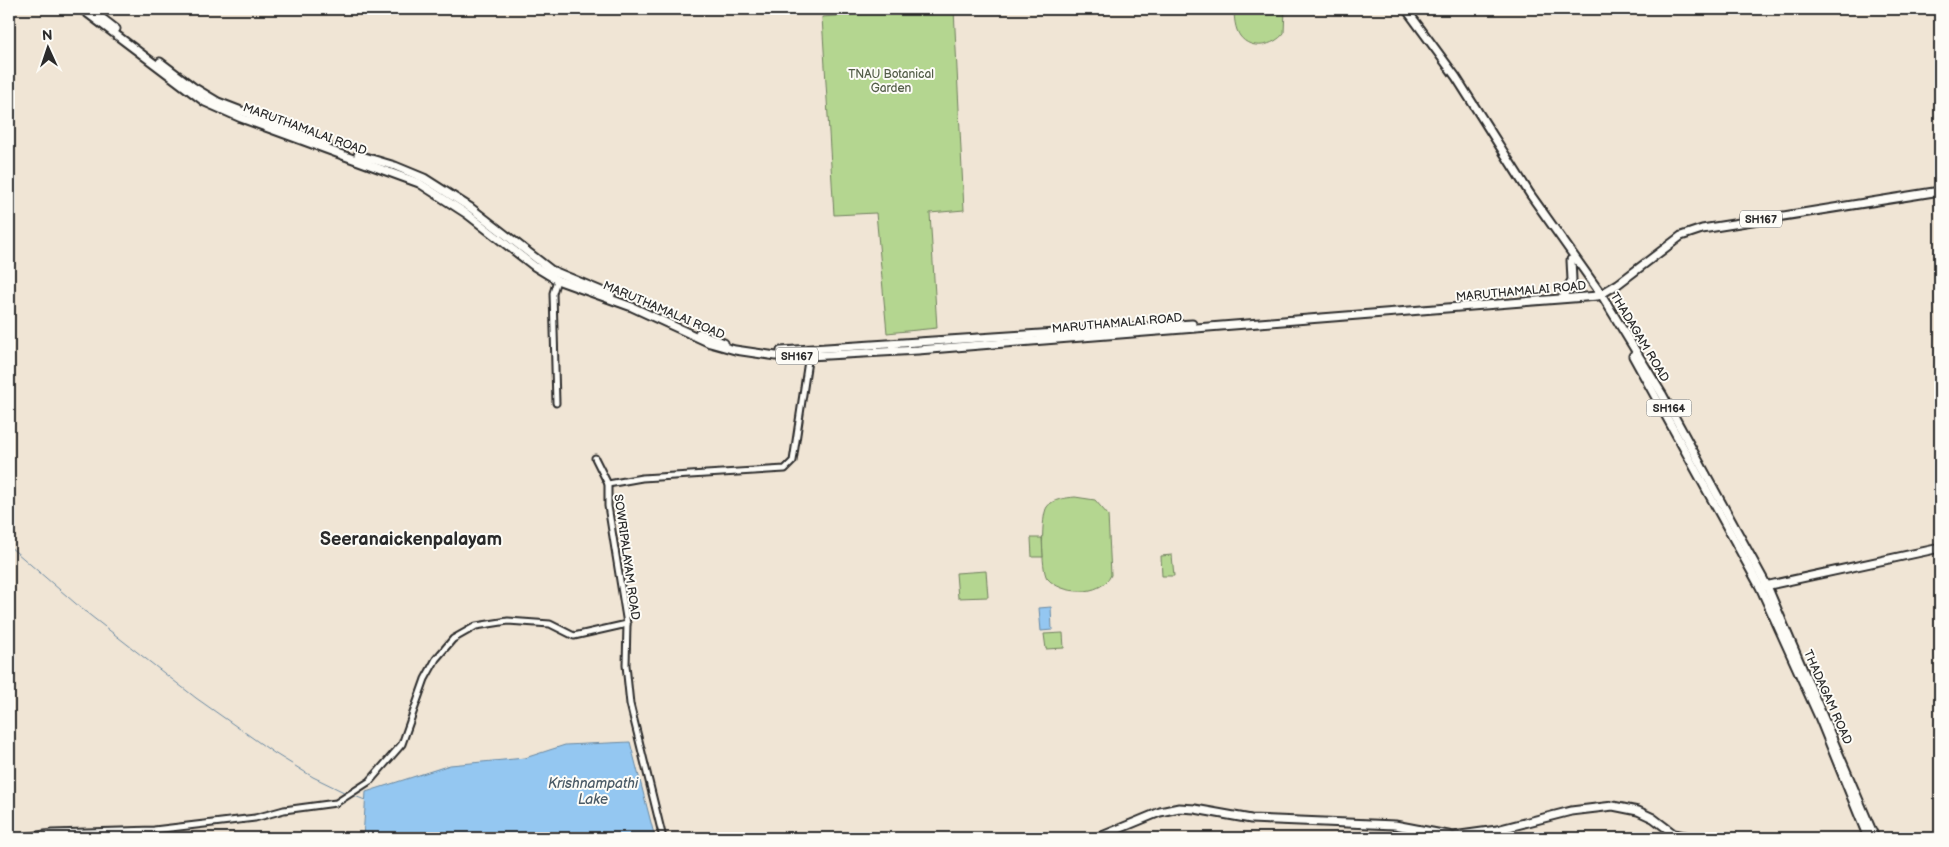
<svg xmlns="http://www.w3.org/2000/svg" width="1949" height="847" viewBox="0 0 1949 847" font-family="'Balsamiq Sans',sans-serif">
	<style>
		.green { fill: #b4d690; stroke: #70805e }
		.water { fill: #94c7f1; stroke: #6a89a2 }
		.lines { fill: none; stroke-linecap: round; stroke-linejoin: round }
		.stream { stroke: #6a89a2; stroke-width: 1 }
		.minor-casing { stroke: #2b2b2b; stroke-width: 9 }
		.major-casing { stroke: #2b2b2b; stroke-width: 11 }
		.minor { stroke: #fdfcf7; stroke-width: 5 }
		.major { stroke: #fdfcf7; stroke-width: 7 }
		.labels { text-anchor: middle; stroke-width: 4; stroke-linejoin: round; paint-order: stroke }
		.shield { fill: #fdfcf7; stroke: #6a6a68; stroke-width: 1 }
		.shield-label { font-size: 11px; font-weight: bold; fill: #2b2b2b }
		.park-label { font-size: 12px; fill: #545e49; stroke: #fdfcf7 }
		.street-label { font-size: 12px; fill: #2b2b2b; stroke: #fdfcf7 }
		.water-label { font-size: 14px; font-style: italic; fill: #4a5a66; stroke: #fdfcf7 }
		.district-label { font-size: 18px; font-weight: bold; fill: #2b2b2b; stroke: #fdfcf7 }
	</style>
	<rect width="100%" height="100%" fill="#f0e5d5"/>
	<filter id="ink" filterUnits="userSpaceOnUse"><feTurbulence type="fractalNoise" baseFrequency=".02" numOctaves="2"/><feDisplacementMap in="SourceGraphic" scale="10" xChannelSelector="R" yChannelSelector="G"/><feConvolveMatrix kernelMatrix="1 2 1 2 8 2 1 2 1" color-interpolation-filters="sRGB"/></filter>
	<g filter="url(#ink)">
		<!-- green -->
		<g class="green">
			<path d="M930 9H954L964 210 930 213 937 328 887 333 876 213 834 215 822 17Z"/>
			<path d="M1234 9H1285L1284 33C1274 46 1251 51 1240 36 1235 29 1234 17 1234 9Z"/>
			<path d="M1075 497 1095 500 1108 515 1111 575C1101 597 1061 595 1047 578 1041 570 1041 515 1047 507 1052 499 1066 498 1075 497Z"/>
			<path d="M1031 538H1042L1043 557H1032Z"/>
			<path d="M1172 555 1174 576H1162L1161 556Z"/>
			<path d="M986 571 988 597 958 598 956 573Z"/>
			<path d="M1063 633 1064 648 1046 649 1044 634Z"/>
		</g>
		<!-- water -->
		<g class="water">
			<path d="M1051 607 1052 630 1041 631 1039 608Z"/>
			<path d="M630 742 655 838H363L366 792 450 765 525 758 565 745Z"/>
		</g>
		<g class="lines">
			<!-- stream -->
			<g class="stream">
				<path d="M9 546 82 609 196 698 274 753 313 777 348 794"/>
				<path d="M352 795 365 800"/>
			</g>
			<defs>
				<g id="minor">
					<path d="M556 403 553 293 557 280"/>
					<path d="M595 458 608 484V506L627 624 626 665 630 704 663 838"/>
					<path d="M608 484 642 478 785 469 793 461 809 354"/>
					<path d="M17 838 52 833 154 830 255 818 284 810 336 803 370 781 402 744 425 679 436 659 453 639 476 626 508 621 550 624 574 636 627 624"/>
				</g>
				<g id="major">
					<path d="M82 9 205 102 241 118 419 183 467 214 534 266 557 280 632 307 710 343 735 350 776 356H809L918 350 1598 296 1618 284 1681 236 1702 229 1940 191"/>
					<path d="M90 9 116 29"/>
					<path d="M1406 9 1456 77 1530 194 1601 294 1662 394 1767 586 1875 838"/>
					<path d="M160 62 193 87 218 102 327 144"/>
					<path d="M358 155 395 166 424 178 471 208 551 270 611 295"/>
					<path d="M1564 294 1572 280 1571 260"/>
					<path d="M699 333 724 343"/>
					<path d="M781 351 1192 324"/>
					<path d="M1633 356 1760 587 1819 717 1868 838"/>
					<path d="M1765 586 1940 548"/>
					<path d="M1097 838 1160 812 1179 808 1195 809 1251 819 1395 825 1453 836 1497 830 1571 811 1613 806 1638 811 1653 818 1674 834 1695 838"/>
				</g>
			</defs>
			<!-- minor casing -->
			<use href="#minor" class="minor-casing"/>
			<!-- major casing -->
			<use href="#major" class="major-casing"/>
			<!-- minor -->
			<use href="#minor" class="minor"/>
			<!-- major -->
			<use href="#major" class="major"/>
		</g>
	</g>
	<g class="labels">
		<!-- shield labels -->
		<g class="shield">
			<rect x="1740" y="210.5" width="42" height="17" rx="4"/>
			<rect x="776" y="347.5" width="42" height="17" rx="4"/>
			<rect x="1646.5" y="399.5" width="45" height="17" rx="4"/>
		</g>
		<g class="shield-label">
			<text x="1761" y="223">SH167</text>
			<text x="797" y="360">SH167</text>
			<text x="1669" y="412">SH164</text>
		</g>
		<!-- park labels -->
		<g class="park-label">
			<text x="891" y="78">TNAU Botanical<tspan x="891" dy="14">Garden</tspan></text>
		</g>
		<!-- street labels -->
		<g class="street-label">
			<text transform="translate(305 129) rotate(20)" y="4">MARUTHAMALAI ROAD</text>
			<text transform="translate(1521 291) rotate(-5)" y="4">MARUTHAMALAI ROAD</text>
			<text transform="translate(664 310) rotate(23)" y="4">MARUTHAMALAI ROAD</text>
			<text transform="translate(1117 323) rotate(-5)" y="4">MARUTHAMALAI ROAD</text>
			<text transform="translate(1640 337) rotate(59)" y="4">THADAGAM ROAD</text>
			<text transform="translate(627 557) rotate(82)" y="4">SOWRIPALAYAM ROAD</text>
			<text transform="translate(1828 697) rotate(66)" y="4">THADAGAM ROAD</text>
		</g>
		<!-- water labels -->
		<g class="water-label">
			<text x="593" y="788">Krishnampathi<tspan x="593" dy="16">Lake</tspan></text>
		</g>
		<!-- district labels -->
		<g class="district-label">
			<text x="411" y="545">Seeranaickenpalayam</text>
		</g>
	</g>
	<!-- margin -->
	<rect width="1949" height="847" fill="none" stroke="#fdfcf7" stroke-width="30"/>
	<rect x="15" y="15" width="1919" height="817" fill="none" stroke="#2b2b2b" stroke-width="2" filter="url(#ink)"/>
	<!-- north arrow -->
	<g transform="translate(48 48) rotate(357)" stroke="#fdfcf7" stroke-width="4" paint-order="stroke">
	<path d="M0-4L9 19L0 12L-9 19Z" fill="#2b2b2b"/>
	<text y="-8" font-size="14" font-weight="bold" text-anchor="middle" fill="#2b2b2b">N</text>
	</g>
</svg>
